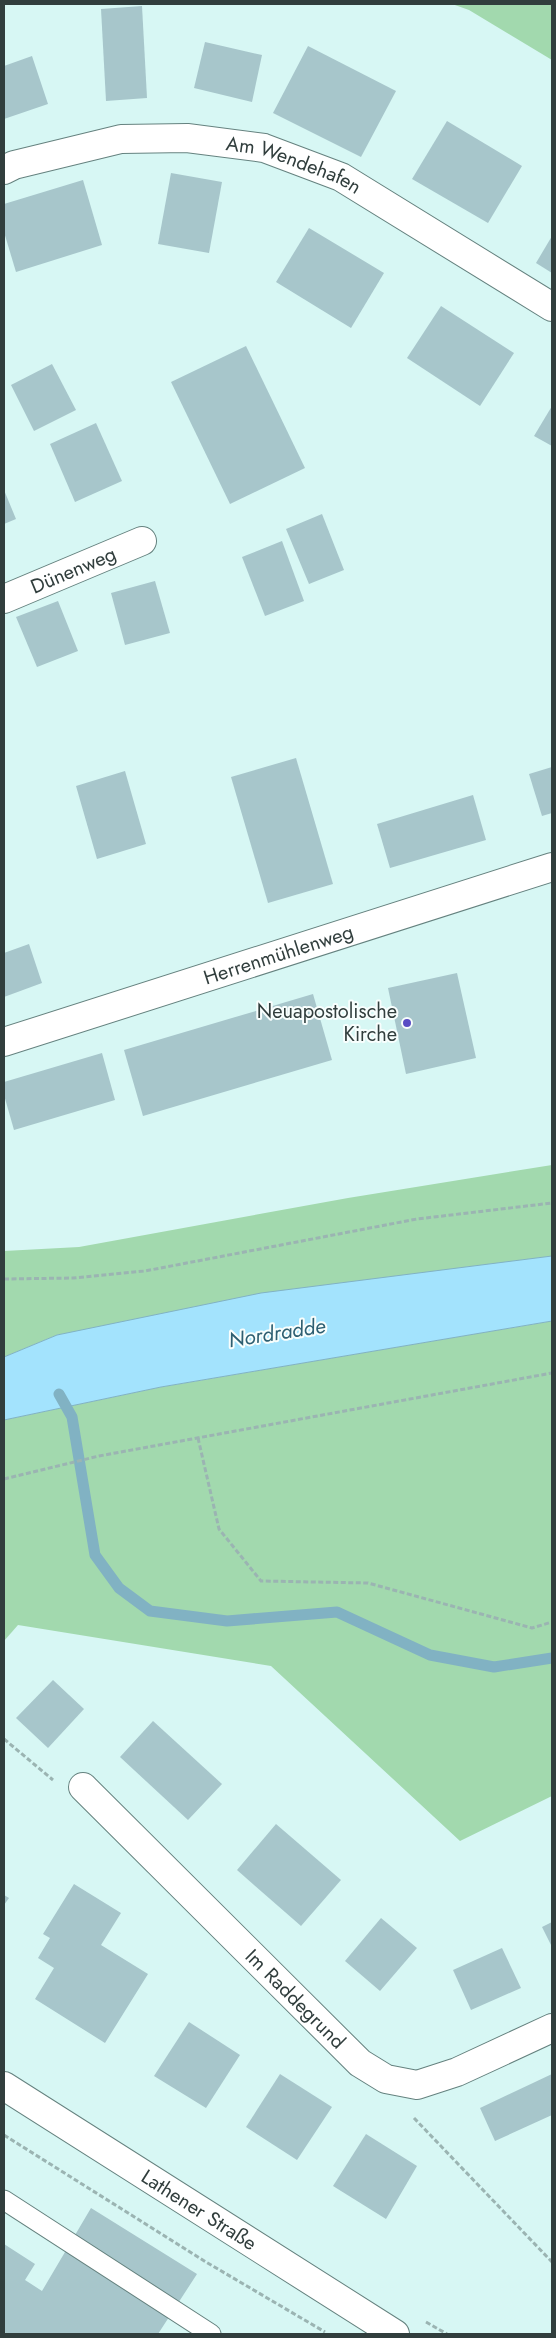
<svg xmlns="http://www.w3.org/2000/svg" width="556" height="2338" viewBox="0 0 556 2338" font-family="Jost,sans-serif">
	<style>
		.green { fill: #a2d9ae }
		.water { fill: #a3e3fd; stroke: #81b2c3 }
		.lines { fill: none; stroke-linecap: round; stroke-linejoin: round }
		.stream { stroke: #81b2c3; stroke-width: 11 }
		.building { fill: #a7c6cb }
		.lane-casing { stroke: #65827f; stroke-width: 21 }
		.street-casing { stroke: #65827f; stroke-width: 30 }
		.secondary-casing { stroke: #65827f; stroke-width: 30 }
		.path { stroke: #9bb4b2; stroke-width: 3; stroke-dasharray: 5 2.5; stroke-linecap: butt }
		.lane { stroke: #fff; stroke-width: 19 }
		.street { stroke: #fff; stroke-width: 28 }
		.secondary { stroke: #fff; stroke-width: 28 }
		.poi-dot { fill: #594cc4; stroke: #f8fefd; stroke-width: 2 }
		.labels { text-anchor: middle; stroke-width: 4; stroke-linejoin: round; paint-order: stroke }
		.street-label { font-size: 20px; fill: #313e3d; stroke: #f8fefd }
		.poi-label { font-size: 20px; fill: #313e3d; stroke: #f8fefd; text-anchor: end }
		.water-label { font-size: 21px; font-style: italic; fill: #2e5f72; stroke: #f8fefd }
	</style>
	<rect width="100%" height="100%" fill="#d7f7f4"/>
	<!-- green -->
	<g class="green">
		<path d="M452 4H552V60L469 10Z"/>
		<path d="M552 1165V1256L57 1335 4 1357V1251L79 1247 348 1198Z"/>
		<path d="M552 1321V1796L460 1841 271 1666 18 1625 4 1641V1420L161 1387Z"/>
	</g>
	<!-- water -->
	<path class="water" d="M552 1256V1321L161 1387 4 1420V1357L57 1335 261 1293Z"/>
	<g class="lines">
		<!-- stream -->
		<path class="stream" d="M59 1394 72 1417 95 1555 119 1588 150 1611 227 1621 337 1612 430 1655 494 1667 552 1658"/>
	</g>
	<!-- building -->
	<g class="building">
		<path d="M142 6 147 98 106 101 101 9Z"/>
		<path d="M205 42 262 55 252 102 194 88Z"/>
		<path d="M308 46 396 91 361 157 273 113Z"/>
		<path d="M32 56 48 104 4 119V66Z"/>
		<path d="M447 121 522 166 488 223 412 179Z"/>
		<path d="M171 173 222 182 209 253 158 244Z"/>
		<path d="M83 180 102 245 16 272 4 232V204Z"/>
		<path d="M309 228 384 273 351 328 276 282Z"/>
		<path d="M552 236V273L536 263Z"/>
		<path d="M441 306 514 353 480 406 407 358Z"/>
		<path d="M246 346 305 468 230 504 171 382Z"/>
		<path d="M52 364 76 410 34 431 11 385Z"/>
		<path d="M552 406V446L534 436Z"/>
		<path d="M96 423 122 481 75 502 50 444Z"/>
		<path d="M4 490 16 519 4 524Z"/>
		<path d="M322 514 344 570 309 584 286 529Z"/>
		<path d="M282 541 304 601 265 616 242 557Z"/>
		<path d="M155 581 170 633 125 645 111 593Z"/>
		<path d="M58 601 78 651 37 667 16 617Z"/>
		<path d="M296 758 333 884 268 903 231 777Z"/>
		<path d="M552 767V813L542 816 529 774Z"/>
		<path d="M125 771 146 844 97 859 76 786Z"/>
		<path d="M473 795 486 840 390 868 377 824Z"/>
		<path d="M29 944 42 983 4 997V953Z"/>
		<path d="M457 973 476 1058 406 1074 388 988Z"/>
		<path d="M313 994 332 1060 143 1116 124 1050Z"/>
		<path d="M102 1053 115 1100 14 1130 4 1095V1082Z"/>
		<path d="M53 1680 84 1709 48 1748 16 1718Z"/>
		<path d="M153 1721 222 1784 188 1820 120 1757Z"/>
		<path d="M276 1824 341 1880 301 1926 237 1870Z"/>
		<path d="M74 1884 121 1913 101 1945 148 1974 105 2043 35 1999 54 1968 38 1958 50 1938 43 1934Z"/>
		<path d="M4 1895 9 1898 4 1905Z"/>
		<path d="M381 1918 417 1948 380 1991 345 1961Z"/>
		<path d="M552 1922V1947L542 1927Z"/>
		<path d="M502 1948 521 1988 471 2010 453 1970Z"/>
		<path d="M189 2022 240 2055 206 2108 154 2076Z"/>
		<path d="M280 2074 332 2107 297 2160 246 2127Z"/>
		<path d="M552 2074V2115L495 2141 480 2108Z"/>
		<path d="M366 2134 417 2166 386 2219 333 2186Z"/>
		<path d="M91 2208 197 2274 158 2334H7L4 2332V2244L35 2264 25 2280 42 2291Z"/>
	</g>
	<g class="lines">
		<defs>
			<path id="lane" d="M4 2200 211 2334"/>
			<g id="street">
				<path id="s1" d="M4 170 14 165 121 139 187 138 264 148 341 177 552 307"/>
				<path id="s2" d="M4 599 142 541"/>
				<path id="s3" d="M4 1042 552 867"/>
				<path id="s4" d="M83 1787 360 2063 386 2079 417 2085 457 2072 552 2028"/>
			</g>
			<g id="secondary">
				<path id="s5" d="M4 2086 395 2334"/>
			</g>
		</defs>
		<!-- lane casing -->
		<use href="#lane" class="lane-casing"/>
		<!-- street casing -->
		<use href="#street" class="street-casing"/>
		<!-- secondary casing -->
		<use href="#secondary" class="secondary-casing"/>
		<!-- path -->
		<g class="path">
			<path d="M4 1279 73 1278 145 1271 417 1219 552 1203"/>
			<path d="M198 1438 219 1529 261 1581 368 1583 532 1628 552 1622"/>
			<path d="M4 1479 99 1456 552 1373"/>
			<path d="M4 1739 53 1780"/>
			<path d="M414 2118 552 2262"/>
			<path d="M4 2135 206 2262 325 2332"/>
			<path d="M426 2322 447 2334"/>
		</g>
		<!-- lane -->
		<use href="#lane" class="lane"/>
		<!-- street -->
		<use href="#street" class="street"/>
		<!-- secondary -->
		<use href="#secondary" class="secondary"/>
	</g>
	<!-- markers -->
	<circle class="poi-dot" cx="407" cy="1023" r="5"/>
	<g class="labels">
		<!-- street labels -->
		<g class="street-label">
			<text dy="7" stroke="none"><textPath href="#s1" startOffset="298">Am Wendehafen</textPath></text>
			<text dy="7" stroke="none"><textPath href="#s2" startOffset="75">Dünenweg</textPath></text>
			<text dy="7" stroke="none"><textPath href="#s3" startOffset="288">Herrenmühlenweg</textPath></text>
			<text dy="7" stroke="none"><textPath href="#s4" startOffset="300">Im Raddegrund</textPath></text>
			<text dy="7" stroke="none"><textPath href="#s5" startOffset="231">Lathener Straße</textPath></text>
		</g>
		<!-- poi labels -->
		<g class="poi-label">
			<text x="397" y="1018">Neuapostolische<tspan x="397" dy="23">Kirche</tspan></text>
		</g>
		<!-- water labels -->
		<g class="water-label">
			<text transform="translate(277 1333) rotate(-9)" y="7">Nordradde</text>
		</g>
	</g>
	<!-- border -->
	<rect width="556" height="2338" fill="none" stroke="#313e3d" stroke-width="10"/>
</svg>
